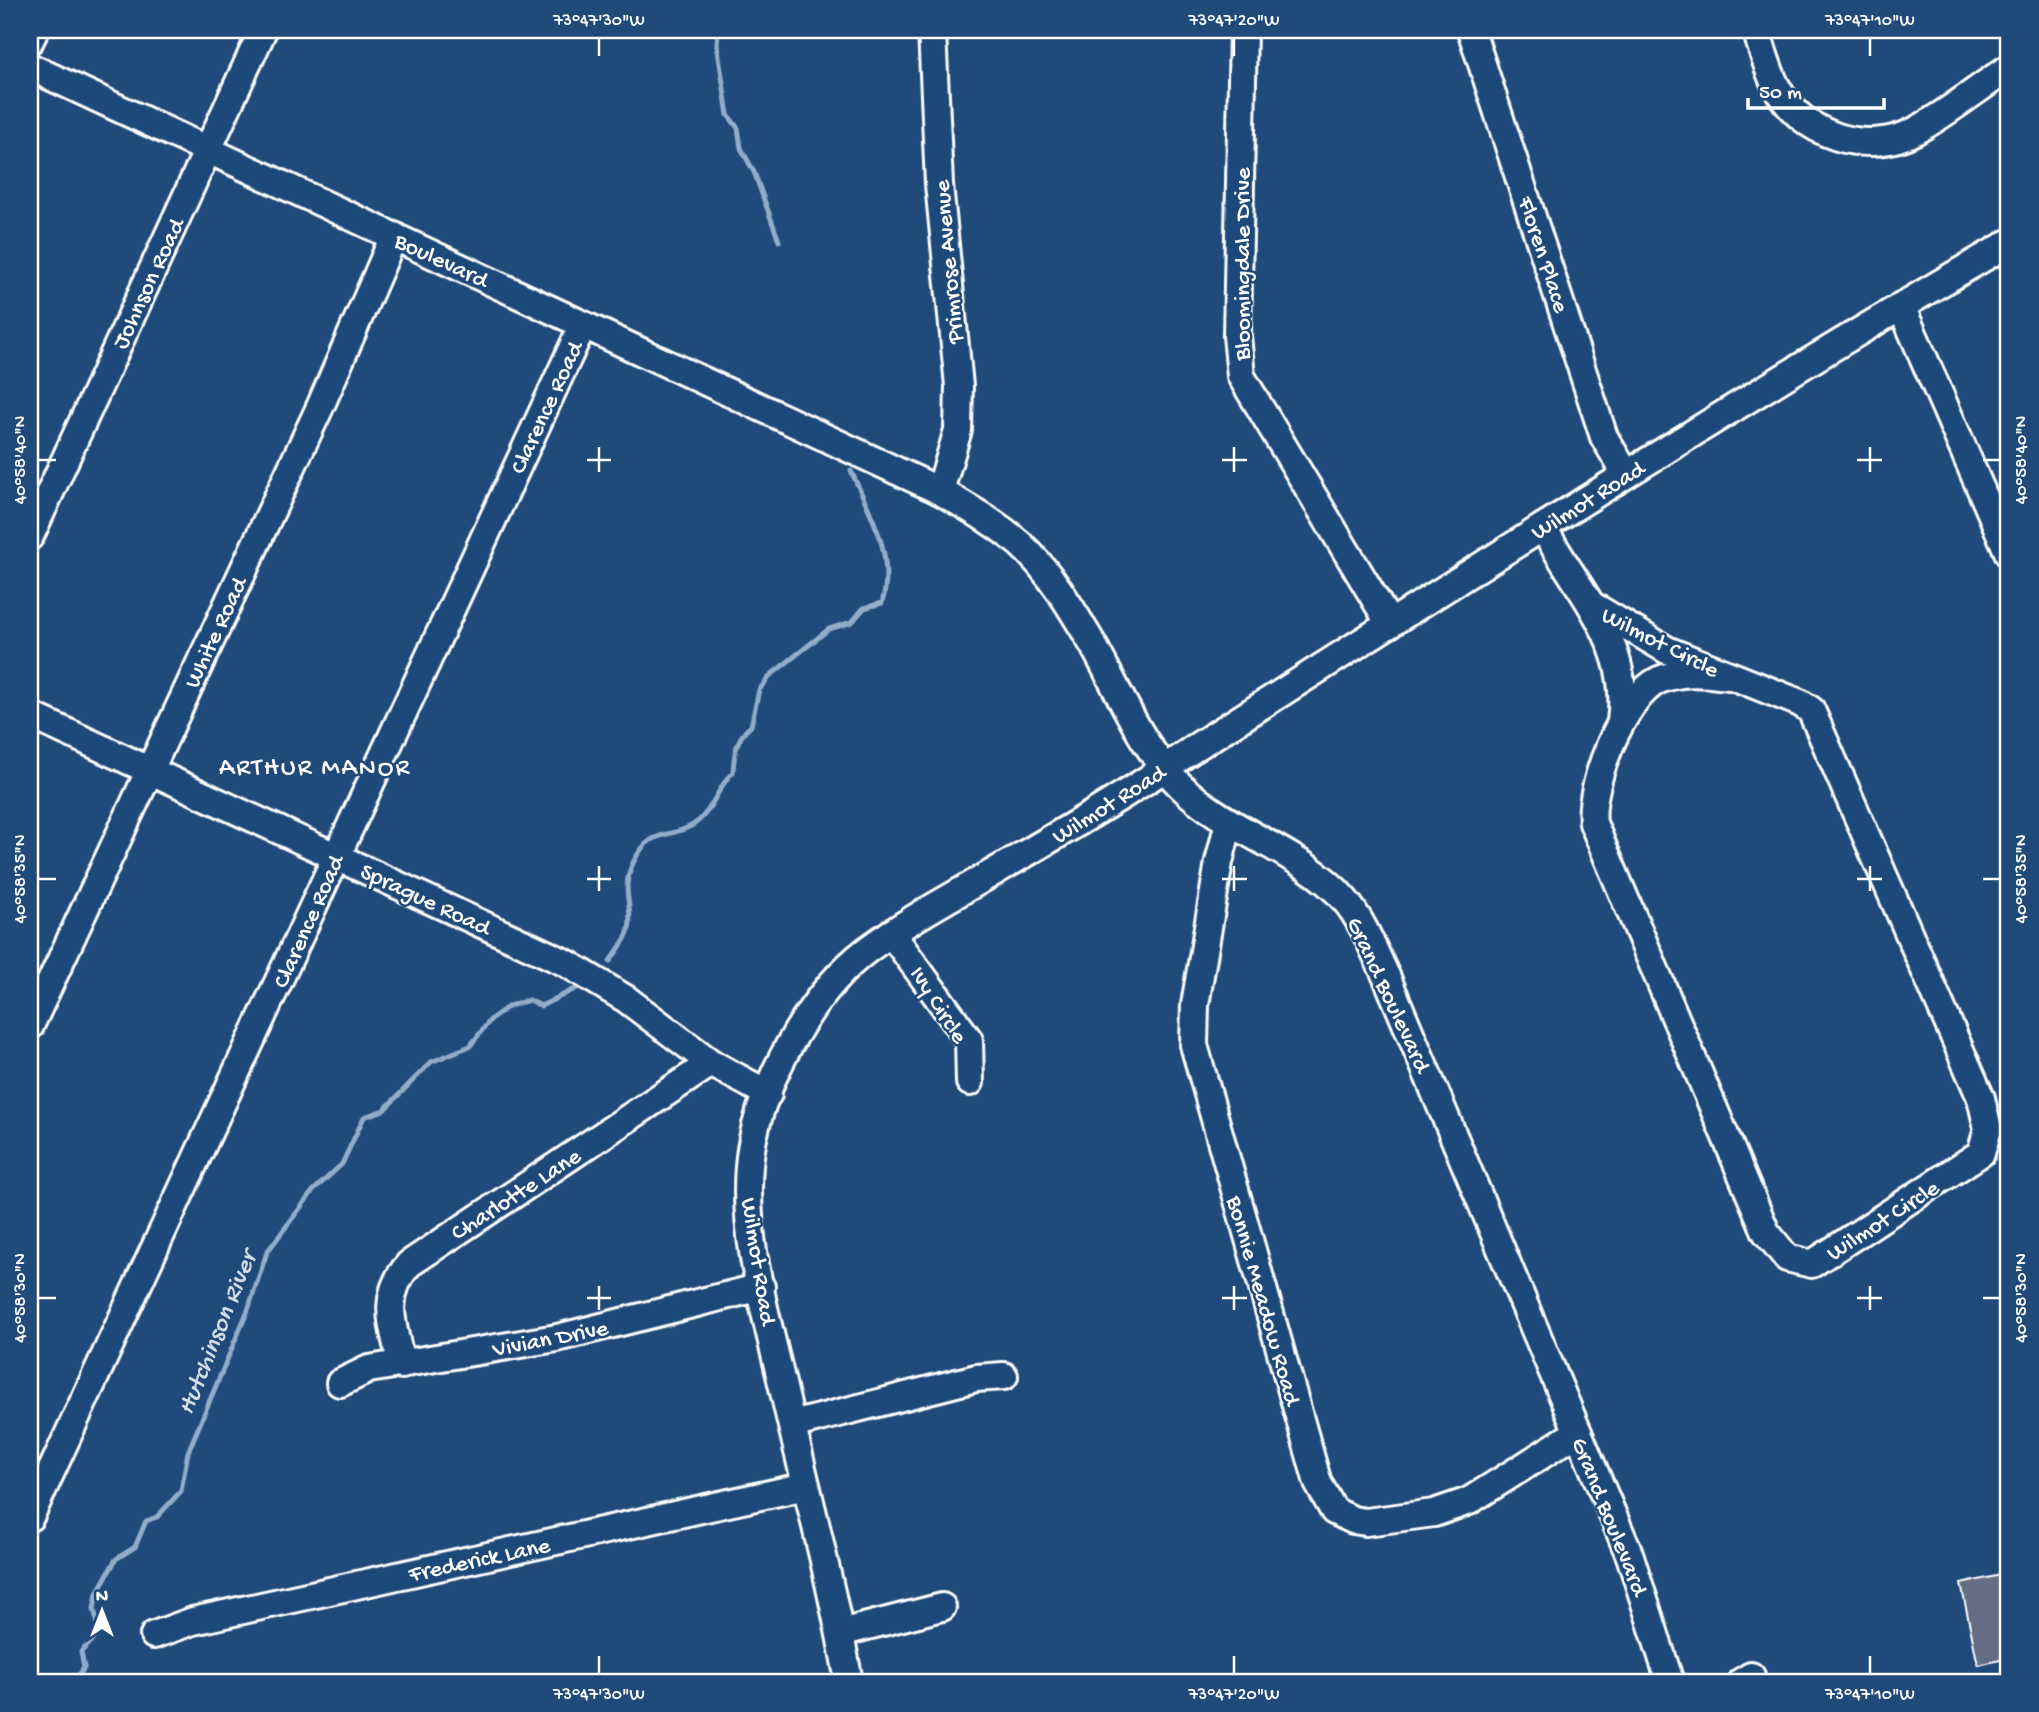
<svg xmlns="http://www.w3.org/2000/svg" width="2039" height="1712" viewBox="0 0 2039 1712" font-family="'Gochi Hand',sans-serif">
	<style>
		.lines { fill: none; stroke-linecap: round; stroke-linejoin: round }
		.stream { stroke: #92adc9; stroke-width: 5 }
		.building { fill: #636d83; stroke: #fff; stroke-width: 2 }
		.minor-casing { stroke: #fff; stroke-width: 32 }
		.minor { stroke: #1f4a7a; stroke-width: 26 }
		.ticks { fill: none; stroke: #fff; stroke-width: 2.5 }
		.labels { text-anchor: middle; stroke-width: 5; stroke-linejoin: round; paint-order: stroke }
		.street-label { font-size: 24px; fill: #fff; stroke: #1f4a7a }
		.neighbourhood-label { font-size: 26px; letter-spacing: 2px; fill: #fff; stroke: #1f4a7a }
		.water-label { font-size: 26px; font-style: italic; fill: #d2dde8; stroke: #1f4a7a }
		.neatline { fill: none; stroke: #fff; stroke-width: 2.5 }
		.ticks-label { font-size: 18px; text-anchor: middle; fill: #fff }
	</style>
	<rect width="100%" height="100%" fill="#1f4a7a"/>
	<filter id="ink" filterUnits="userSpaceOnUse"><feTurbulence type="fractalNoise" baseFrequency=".0143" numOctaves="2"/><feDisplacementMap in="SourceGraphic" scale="14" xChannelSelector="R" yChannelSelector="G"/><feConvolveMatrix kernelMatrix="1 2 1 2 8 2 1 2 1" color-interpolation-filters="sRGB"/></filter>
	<g filter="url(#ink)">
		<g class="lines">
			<!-- stream -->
			<g class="stream">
				<path d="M718 30 717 44 728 115 738 128 741 148 754 172 779 241"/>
				<path d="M610 961C616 952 627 940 629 929 634 906 619 890 634 861 651 828 667 839 691 826 711 816 717 787 733 772 734 753 736 738 751 726L759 690 771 675 829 629 852 622 864 608 882 603C896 555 870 513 851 471"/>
				<path d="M74 1682 84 1668 81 1652 100 1632 94 1609 97 1593 116 1559 135 1547 146 1521 157 1517 181 1491 188 1452 248 1310 267 1252 313 1191 342 1164 364 1117 384 1110 431 1062 470 1046 491 1019 509 1006 529 1000 541 1006 579 987"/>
			</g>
		</g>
		<!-- building -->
		<path class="building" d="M2009 1573V1658L1978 1665 1961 1584Z"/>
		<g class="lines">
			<defs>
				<g id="minor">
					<path d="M932 30 939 184 959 386 958 430 940 491"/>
					<path d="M1243 30 1237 336 1241 376 1390 624"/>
					<path d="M1471 30 1604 437 1626 474"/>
					<path d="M1756 30C1762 48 1767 68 1776 86 1801 135 1866 157 1915 131 1948 113 1978 88 2009 68"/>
					<path d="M30 40 35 30"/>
					<path d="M30 67 940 491C967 507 996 523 1020 544 1049 570 1072 609 1092 643 1120 692 1140 747 1182 787 1227 831 1303 852 1344 899 1363 921 1374 951 1387 978L1630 1556 1670 1682"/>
					<path d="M1901 306 2009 554"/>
					<path d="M1543 527C1577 591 1632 643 1621 721"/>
					<path d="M30 536 263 30"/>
					<path d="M1593 606 1667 650 1800 703 1811 710 1981 1098 1988 1129 1981 1153 1812 1264 1787 1258 1766 1232 1593 823C1588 786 1623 697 1659 680 1683 670 1704 673 1729 676"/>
					<path d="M30 715 566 963 626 999 711 1063 768 1094"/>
					<path d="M1229 822 1219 862 1195 1005 1194 1045 1318 1483 1334 1511 1353 1520 1366 1522 1434 1513 1469 1501 1578 1432"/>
					<path d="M891 933 969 1040 970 1082"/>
					<path d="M30 1026 320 407 394 236"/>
					<path d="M402 1365C393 1326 380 1297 409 1264L711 1063"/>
					<path d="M340 1383 369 1369 557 1338 761 1287"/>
					<path d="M792 1425 976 1378 1004 1376"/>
					<path d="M30 1517 583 325"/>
					<path d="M840 1633 942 1607"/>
					<path d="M154 1635 193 1621 806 1486"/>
					<path d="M849 1682C831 1580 804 1480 781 1379 765 1311 743 1237 749 1166 755 1092 808 995 867 950 903 923 943 902 982 879 1054 837 1127 795 1196 747 1466 576 1733 403 2009 243"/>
					<path d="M1741 1682 1751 1676"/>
				</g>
			</defs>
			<!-- minor casing -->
			<use href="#minor" class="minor-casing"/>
			<!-- minor -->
			<use href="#minor" class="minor"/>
		</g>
	</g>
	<!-- ticks -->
	<path class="ticks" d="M599 38V56M1234 38V56M1870 38V56M599 447V472M1234 447V472M1870 447V472M38 460H56M587 460H611M1222 460H1247M1857 460H1882M1983 460H2000M599 866V891M1234 866V891M1870 866V891M38 879H56M587 879H611M1222 879H1247M1857 879H1882M1983 879H2000M599 1286V1310M1234 1286V1310M1870 1286V1310M38 1298H56M587 1298H611M1222 1298H1247M1857 1298H1882M1983 1298H2000M599 1656V1674M1234 1656V1674M1870 1656V1674"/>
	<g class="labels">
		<!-- street labels -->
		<g class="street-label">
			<text transform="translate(1545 254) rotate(72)" y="8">Floren Place</text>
			<text transform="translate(442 259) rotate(25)" y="8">Boulevard</text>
			<text transform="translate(947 262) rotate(-95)" y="8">Primrose Avenue</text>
			<text transform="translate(1241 264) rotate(-90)" y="8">Bloomingdale Drive</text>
			<text transform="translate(147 283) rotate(-65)" y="8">Johnson Road</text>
			<text transform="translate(545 407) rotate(-65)" y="8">Clarence Road</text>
			<text transform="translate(1587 499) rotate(-32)" y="8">Wilmot Road</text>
			<text transform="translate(214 632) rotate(-65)" y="8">White Road</text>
			<text transform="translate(1661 641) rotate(27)" y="8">Wilmot Circle</text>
			<text transform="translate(1108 803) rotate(-32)" y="8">Wilmot Road</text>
			<text transform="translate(426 898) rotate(25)" y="8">Sprague Road</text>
			<text transform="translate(307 921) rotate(-66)" y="8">Clarence Road</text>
			<text transform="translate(1390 994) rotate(65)" y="8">Grand Boulevard</text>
			<text transform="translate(940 1004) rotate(57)" y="8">Ivy Circle</text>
			<text transform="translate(515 1193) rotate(-33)" y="8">Charlotte Lane</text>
			<text transform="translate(1882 1219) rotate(-33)" y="8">Wilmot Circle</text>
			<text transform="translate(760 1261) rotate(81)" y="8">Wilmot Road</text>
			<text transform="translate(1265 1300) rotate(74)" y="8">Bonnie Meadow Road</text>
			<text transform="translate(550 1337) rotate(-11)" y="8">Vivian Drive</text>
			<text transform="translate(1611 1516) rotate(68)" y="8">Grand Boulevard</text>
			<text transform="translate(479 1558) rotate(-12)" y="8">Frederick Lane</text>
		</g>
		<!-- neighbourhood labels -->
		<g class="neighbourhood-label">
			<text x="315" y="774">ARTHUR MANOR</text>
		</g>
		<!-- water labels -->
		<g class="water-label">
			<text transform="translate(215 1332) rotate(-68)" y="9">Hutchinson River</text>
		</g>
	</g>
	<!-- margin -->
	<rect width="2039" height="1712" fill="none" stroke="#1f4a7a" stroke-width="77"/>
	<!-- north arrow -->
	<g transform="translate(102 1611)" stroke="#1f4a7a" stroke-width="5" paint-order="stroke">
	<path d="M0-5L12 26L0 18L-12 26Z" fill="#ffffff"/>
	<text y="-10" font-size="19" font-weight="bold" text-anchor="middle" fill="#ffffff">N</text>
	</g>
	<!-- scale -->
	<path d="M1748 98v10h136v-10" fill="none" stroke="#ffffff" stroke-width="3.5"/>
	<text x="1759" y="98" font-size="21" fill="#ffffff" stroke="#1f4a7a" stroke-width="5" paint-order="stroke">50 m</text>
	<rect x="38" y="38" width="1962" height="1636" class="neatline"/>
	<g class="ticks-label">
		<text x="599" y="25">73°47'30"W</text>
		<text x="1234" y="25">73°47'20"W</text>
		<text x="1870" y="25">73°47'10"W</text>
		<text transform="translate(19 460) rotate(-90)" y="6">40°58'40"N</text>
		<text transform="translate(2020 460) rotate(-90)" y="6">40°58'40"N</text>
		<text transform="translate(19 879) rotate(-90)" y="6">40°58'35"N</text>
		<text transform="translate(2020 879) rotate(-90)" y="6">40°58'35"N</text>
		<text transform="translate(19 1298) rotate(-90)" y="6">40°58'30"N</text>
		<text transform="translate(2020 1298) rotate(-90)" y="6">40°58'30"N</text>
		<text x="599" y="1699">73°47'30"W</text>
		<text x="1234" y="1699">73°47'20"W</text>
		<text x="1870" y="1699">73°47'10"W</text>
	</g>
</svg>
